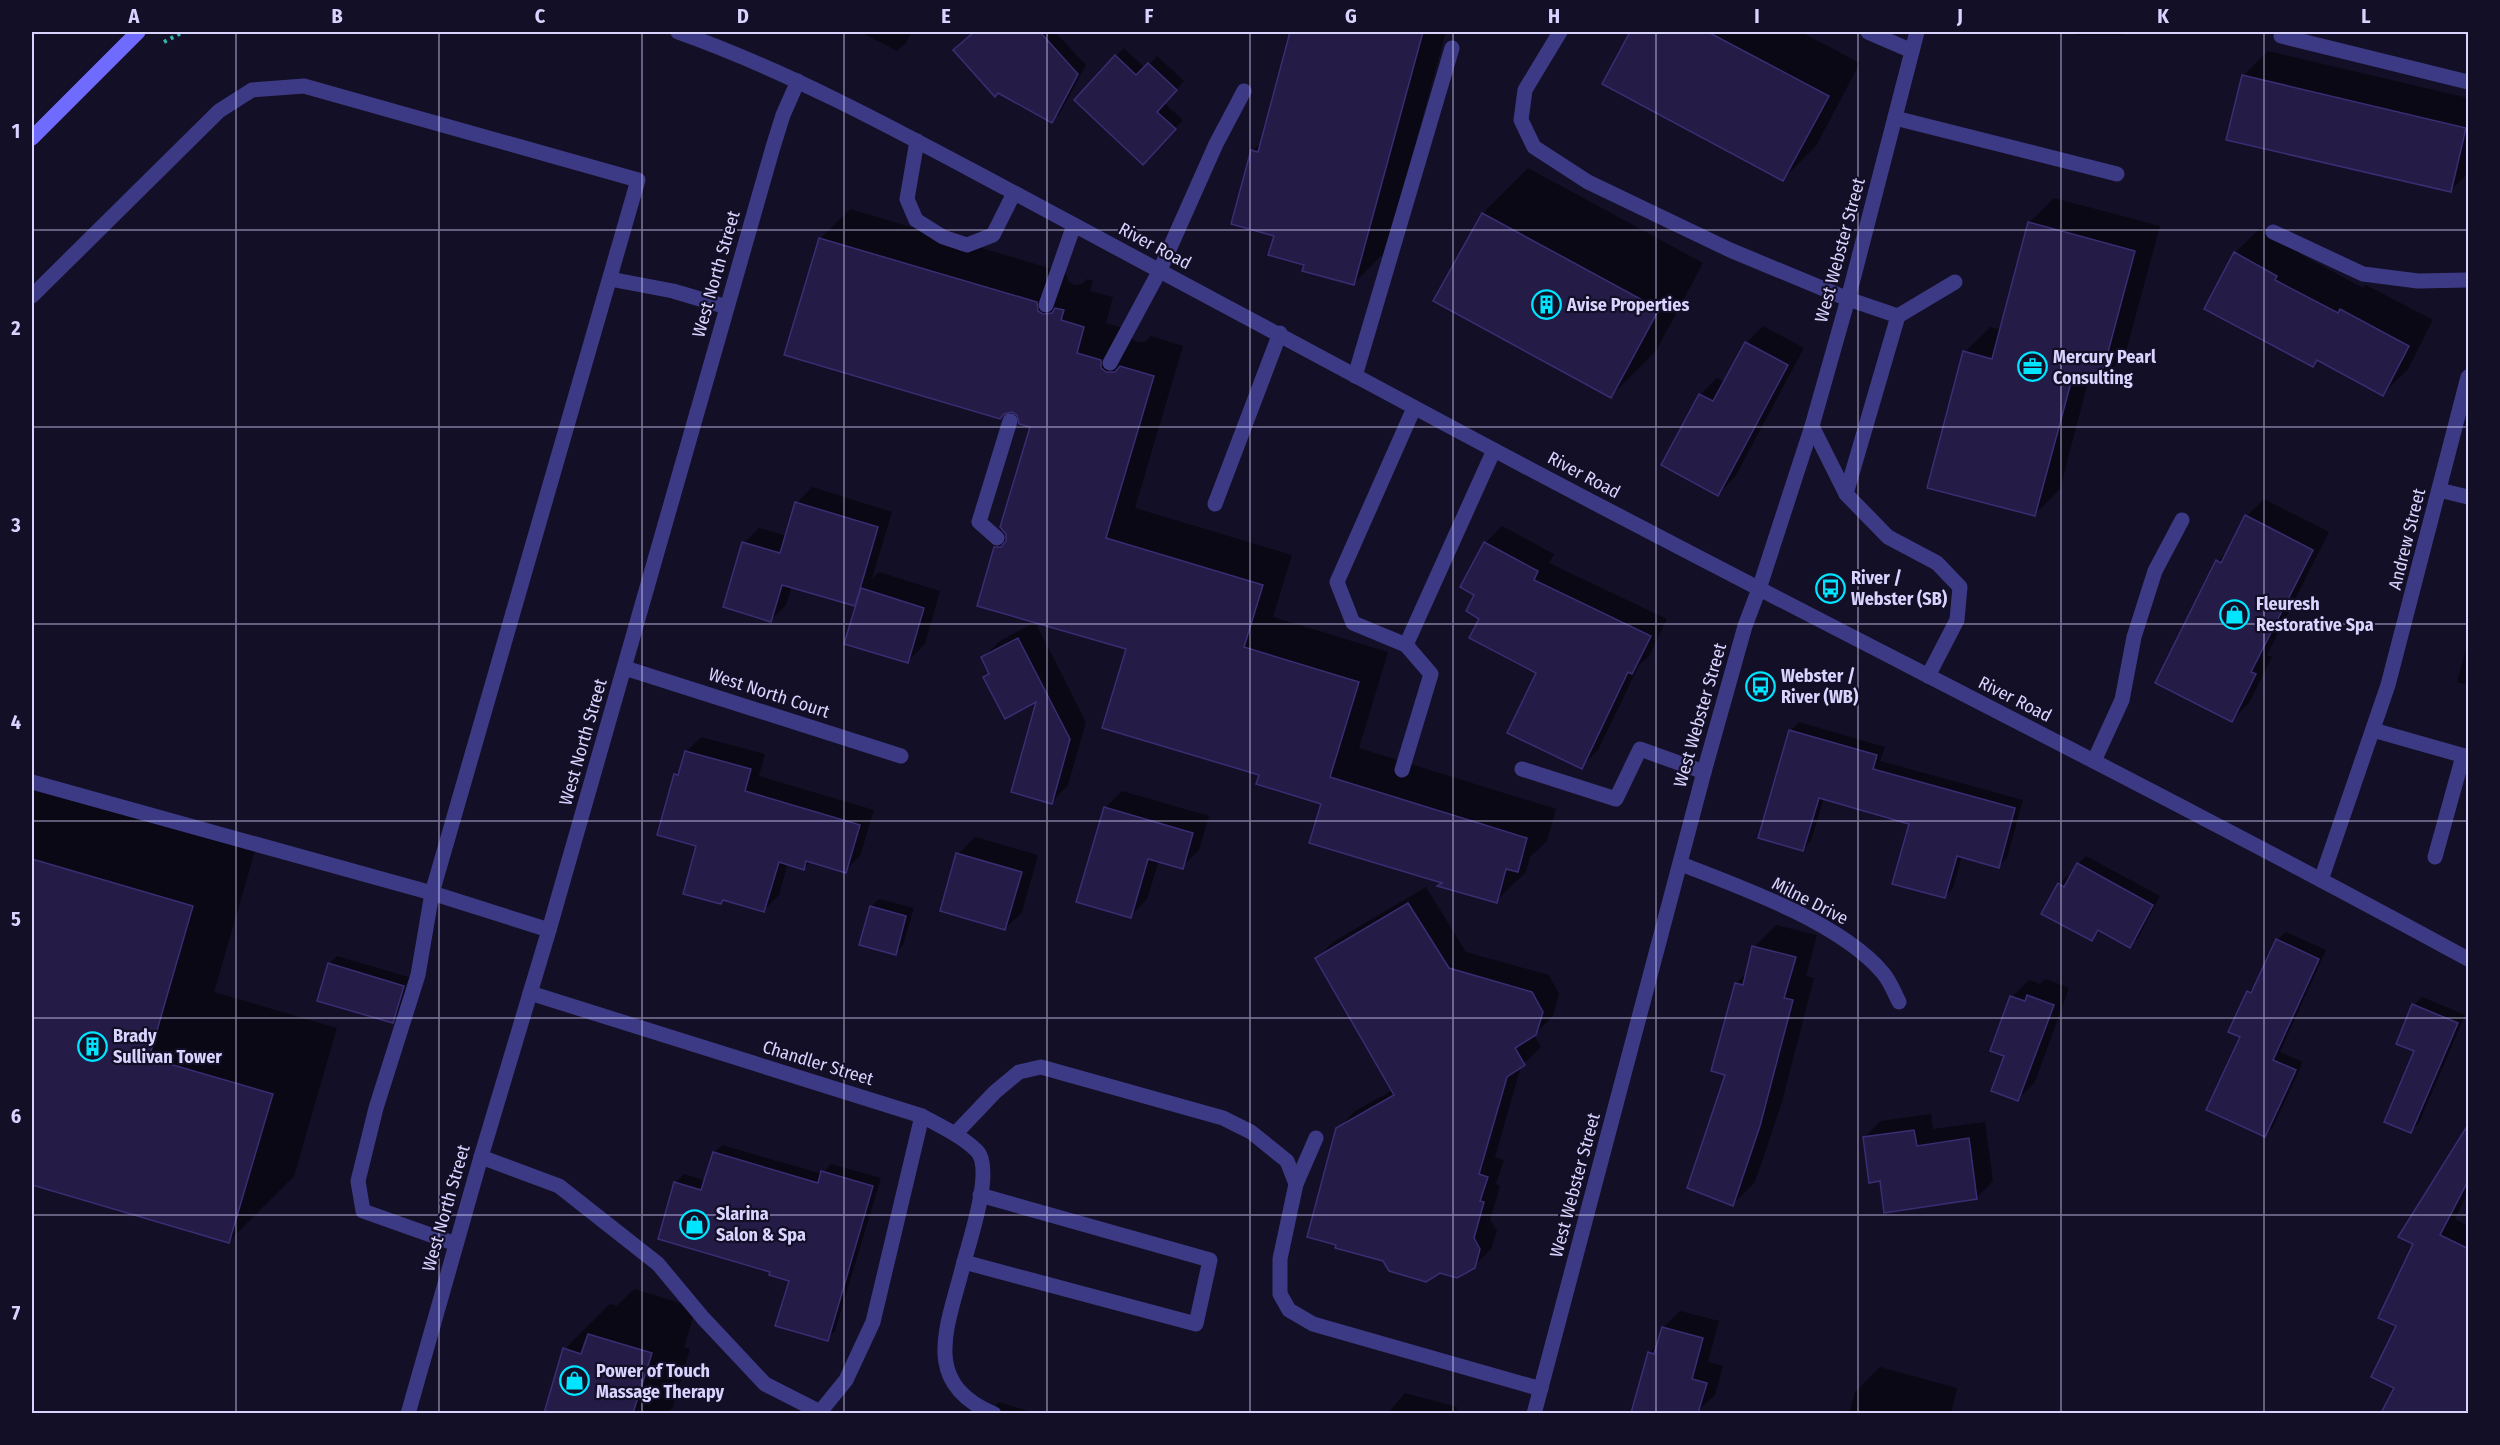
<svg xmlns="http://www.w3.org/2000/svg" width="2500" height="1445" viewBox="0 0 2500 1445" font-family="'Fira Sans Condensed',sans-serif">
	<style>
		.shadow { fill: #0007 }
		.building { fill: #241b47; stroke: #3b2d73; stroke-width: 1.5 }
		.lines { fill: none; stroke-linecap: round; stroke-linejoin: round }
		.path { stroke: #2fb8b0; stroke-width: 4; stroke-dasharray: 3 4.5; stroke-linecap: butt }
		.service { stroke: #3d3a85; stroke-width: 15 }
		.minor { stroke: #3d3a85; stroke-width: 15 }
		.tertiary { stroke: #3d3a85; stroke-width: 15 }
		.secondary { stroke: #6f6bff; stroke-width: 15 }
		.grid { fill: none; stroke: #d9d4ff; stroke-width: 1.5; stroke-opacity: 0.55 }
		.labels { text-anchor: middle; stroke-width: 4.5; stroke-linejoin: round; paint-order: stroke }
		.street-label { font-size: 18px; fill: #d9d4ff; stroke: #130f26 }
		.poi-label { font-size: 18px; font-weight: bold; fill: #d9d4ff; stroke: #130f26; text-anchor: start }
		.neatline { fill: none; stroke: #d9d4ff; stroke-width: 2 }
		.grid-label { font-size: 20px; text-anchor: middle; font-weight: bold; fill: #d9d4ff }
	</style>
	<rect width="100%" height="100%" fill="#130f26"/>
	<!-- shadow -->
	<g class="shadow">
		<path d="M860 32H912L906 43 897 51Z"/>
		<path d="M975 32H1055L1086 65 1060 113 1051 121 963 42Z"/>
		<path d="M1292 32H1446L1386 251 1353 284 1306 264 1276 235 1252 151 1263 141Z"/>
		<path d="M1632 32H1801L1860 63 1816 146 1783 179 1604 83Z"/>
		<path d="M2075 32H2125L2122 35H2075Z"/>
		<path d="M1124 48 1145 68 1157 56 1184 81 1164 103 1183 120 1151 154 1116 56Z"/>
		<path d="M2268 51 2468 98V173L2450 191 2243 76Z"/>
		<path d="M1528 168 1703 263 1656 351 1611 396 1435 301 1483 213Z"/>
		<path d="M2054 198 2160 226 2125 355 2100 380 2089 378 2060 489 2034 515 1965 352 1990 327 2001 330 2029 223Z"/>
		<path d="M850 209 1066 273 1068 281 1074 285 1082 284 1087 279 1093 281 1090 291 1113 297 1106 323 1130 330 1131 337 1136 342H1145L1151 336 1183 346 1135 508 1292 555 1273 617 1388 652 1359 748 1556 809 1547 841 1530 857 1526 872 1496 901 1444 882 1323 803 1261 774 1127 648 995 548 1008 536 1032 426 820 239Z"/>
		<path d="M2260 228 2301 250 2300 254 2363 288 2366 285 2433 320 2408 369 2383 394 2318 360 2313 365 2235 253Z"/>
		<path d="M1763 326 1804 348 1735 477 1718 494 1700 395 1717 378 1725 382 1746 343Z"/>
		<path d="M812 487 892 512 872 579 879 572 940 591 925 644 908 661 859 599 854 604 792 586 786 605 771 620 744 543 759 528 787 536 797 503Z"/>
		<path d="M2264 499 2329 532 2267 655 2272 657 2249 703 2232 720 2218 561 2229 550 2247 516Z"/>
		<path d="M1502 526 1554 554 1549 563 1667 619 1649 656 1639 665 1598 750 1581 767 1538 672 1481 618 1476 595 1485 543Z"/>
		<path d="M1035 622 1086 722 1068 785 1052 802 1039 699 985 677 990 672 983 657 1000 641Z"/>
		<path d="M2468 642V685L2457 682Z"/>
		<path d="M1799 722 1885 747 1880 761 2023 800 2007 858 1999 866 1962 856 1953 888 1945 896 1910 823 1824 798 1811 841 1803 850 1790 731Z"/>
		<path d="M701 737 765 754 759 776 874 810 860 856 845 871 811 861 804 868 788 863 779 895 764 910 724 899 721 902 697 845 659 834 676 774 681 769 686 752Z"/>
		<path d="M32 781 258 841 214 992 337 1028 294 1176 229 1241 32 1184Z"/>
		<path d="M1122 791 1209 816 1199 850 1182 867 1159 860 1147 899 1130 916 1105 808Z"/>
		<path d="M975 837 1038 855 1022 912 1005 929 958 854Z"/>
		<path d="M2086 856 2160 896 2138 938 2130 946 2101 930 2092 940 2059 884 2067 876 2070 878 2078 864Z"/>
		<path d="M1426 887 1466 952 1549 975 1559 994 1553 1016 1534 1035 1541 1047 1521 1066 1495 1157 1504 1160 1496 1184 1500 1186 1490 1220 1497 1231 1491 1249 1474 1266 1338 1129 1355 1111 1393 1090 1316 959 1333 942Z"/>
		<path d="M879 899 914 908 903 945 895 954 871 907Z"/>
		<path d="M1776 925 1817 935 1806 976 1814 978 1782 1102 1755 1182 1733 1204 1727 1074 1736 984 1747 972 1754 947Z"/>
		<path d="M2286 932 2326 950 2280 1052 2303 1062 2273 1127 2265 1135 2242 1036 2248 992 2256 984 2277 940Z"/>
		<path d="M337 956 412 978 400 1013 392 1021 329 964Z"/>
		<path d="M2045 979 2069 988 2035 1082 2018 1099 2006 1055 2012 997 2029 980 2040 984Z"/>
		<path d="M2422 997 2465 1015 2419 1123 2411 1131 2416 1050 2414 1005Z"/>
		<path d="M1931 1114 1933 1129 1985 1122 1993 1181 1976 1198 1882 1180 1864 1138 1881 1121Z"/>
		<path d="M2468 1126V1192L2455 1219 2468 1226V1412L2382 1414 2396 1387 2398 1326Z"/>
		<path d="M722 1145 822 1174 831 1164 881 1178 835 1331 827 1339 791 1280 772 1271 675 1183 684 1174 706 1181 714 1153Z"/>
		<path d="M634 1289 696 1308 684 1347 690 1349 673 1407 666 1414H540L548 1406 565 1349 610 1304 617 1306Z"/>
		<path d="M1680 1311 1719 1321 1708 1362 1723 1366 1715 1395 1694 1414H1633L1649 1353 1659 1344 1663 1328Z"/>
		<path d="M1880 1367 1957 1388 1951 1414H1849L1855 1392Z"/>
		<path d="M1405 1393 1457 1407 1456 1414H1387Z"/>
		<path d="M999 1402 1037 1414H988Z"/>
	</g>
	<!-- building -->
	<g class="building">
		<path d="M974 32H1040L1078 74 1052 123 998 93 995 97 953 50Z"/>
		<path d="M1290 32H1423L1354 285 1302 271 1304 265 1268 255 1274 236 1231 224 1251 150 1258 152Z"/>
		<path d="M1630 32H1708L1829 96 1783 181 1602 84Z"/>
		<path d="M1115 55 1136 75 1148 63 1177 90 1157 112 1176 129 1143 165 1074 100Z"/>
		<path d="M2242 75 2466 128 2451 192 2226 140Z"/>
		<path d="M1482 213 1659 309 1611 398 1433 301Z"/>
		<path d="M2028 222 2135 251 2100 382 2073 375 2035 516 1927 488 1963 351 1992 359Z"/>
		<path d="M819 238 1037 302 1038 311 1043 314 1052 313 1055 308 1064 310 1061 320 1084 327 1077 353 1101 360V368L1106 372H1115L1120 366 1154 376 1106 538 1263 585 1244 647 1359 682 1330 777 1527 838 1518 872 1506 869 1497 903 1437 886 1442 883 1309 843 1321 804 1256 784 1259 775 1102 728 1126 649 977 606 994 547H1001L1006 541V534L1000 527 1030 427 1019 424 1017 415 1012 412 1004 414 1000 419 784 355Z"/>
		<path d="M2234 252 2277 276 2275 280 2338 313 2340 309 2409 346 2383 396 2317 360 2313 367 2204 309Z"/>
		<path d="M1745 342 1788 365 1718 496 1661 465 1699 394 1713 401Z"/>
		<path d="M795 502 878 527 855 606 782 585 771 622 723 607 742 542 780 553Z"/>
		<path d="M2245 515 2313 550 2251 672 2256 674 2232 722 2155 683 2216 560 2221 563Z"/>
		<path d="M1484 542 1538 571 1534 580 1651 636 1632 674 1628 672 1582 769 1507 733 1536 673 1469 638 1479 619 1466 611 1474 595 1460 587Z"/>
		<path d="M861 588 924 608 908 663 844 644Z"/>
		<path d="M1018 638 1070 739 1052 804 1011 792 1036 702 1005 719 983 677 989 674 981 657Z"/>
		<path d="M1789 730 1877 755 1873 769 2015 808 1999 868 1957 856 1945 898 1892 884 1909 824 1819 798 1803 851 1758 838Z"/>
		<path d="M685 751 751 769 745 791 860 825 846 873 806 861 804 870 779 862 764 912 723 900 721 904 683 894 696 846 657 835 674 774 678 775Z"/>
		<path d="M1104 807 1193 833 1183 869 1148 859 1131 918 1076 902Z"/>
		<path d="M956 853 1022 872 1005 930 940 911Z"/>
		<path d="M32 859 193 906 149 1058 273 1094 229 1243 32 1185Z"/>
		<path d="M2077 863 2153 905 2130 948 2098 930 2092 941 2041 914 2058 883 2064 887Z"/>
		<path d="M1408 903 1449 968 1532 992 1543 1012 1536 1035 1515 1048 1525 1065 1507 1077 1479 1174 1488 1177 1480 1201 1484 1202 1474 1238 1480 1249 1475 1268 1457 1278 1440 1273 1426 1282 1389 1271 1383 1261 1335 1248 1336 1245 1307 1237 1336 1128 1394 1095 1315 958Z"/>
		<path d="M870 906 906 916 896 955 859 945Z"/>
		<path d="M2276 939 2319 959 2273 1060 2296 1070 2265 1137 2206 1110 2240 1037 2228 1032 2247 991 2251 993Z"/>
		<path d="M1752 946 1796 957 1784 998 1793 1000 1760 1126 1733 1206 1687 1188 1725 1075 1711 1071 1735 983 1743 985Z"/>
		<path d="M328 963 404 986 393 1023 317 1001Z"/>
		<path d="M2027 995 2054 1005 2018 1101 1991 1091 2004 1056 1990 1051 2010 996 2025 1001Z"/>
		<path d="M2412 1004 2458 1023 2411 1133 2384 1122 2414 1051 2396 1044Z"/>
		<path d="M2469 1123V1179L2440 1235 2469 1249V1413H2381L2394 1388 2371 1377 2396 1326 2378 1318 2413 1244 2398 1237Z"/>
		<path d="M1914 1130 1917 1146 1969 1138 1977 1199 1884 1213 1880 1181 1869 1183 1863 1137Z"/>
		<path d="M713 1152 818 1183 821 1171 873 1186 828 1341 775 1326 789 1281 769 1275 770 1272 658 1239 674 1182 701 1190Z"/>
		<path d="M1662 1327 1703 1338 1692 1379 1707 1383 1698 1413H1631L1648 1352 1654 1354Z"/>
		<path d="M588 1334 652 1353 633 1413H544L563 1348 581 1354Z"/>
	</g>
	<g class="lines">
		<!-- path -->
		<path class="path" d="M164 42 183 32"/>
		<!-- service -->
		<g class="service">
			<path d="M1560 32 1525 90 1521 120 1534 147 1588 182 1730 250 1848 299 1898 316 1846 494"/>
			<path d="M1868 32 1912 51"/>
			<path d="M2281 36 2468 82"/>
			<path d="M1895 118 2117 174"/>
			<path d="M917 141 907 199 916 220 943 237 967 245 993 235 1014 193"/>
			<path d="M2273 232 2363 274 2418 281 2468 280"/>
			<path d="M610 279 673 291 727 307"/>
			<path d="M32 296 219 111 252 90 304 86 638 180 432 893 549 930"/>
			<path d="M1046 305 1074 225"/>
			<path d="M1898 316 1955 282"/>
			<path d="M1110 363 1160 270 1216 144 1244 91"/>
			<path d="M1355 376 1452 48"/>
			<path d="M1414 408 1337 582 1353 623 1406 645 1494 450"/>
			<path d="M1812 426 1846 494 1888 537 1937 563 1960 587 1957 620 1928 676"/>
			<path d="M2439 490 2468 497"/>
			<path d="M1215 504 1280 333"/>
			<path d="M997 538 979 522 1010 421"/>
			<path d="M2373 730 2468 757"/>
			<path d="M2094 761 2122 700 2134 637 2155 571 2182 520"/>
			<path d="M1522 769 1616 799 1640 749 1704 772"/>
			<path d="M1402 770 1431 674 1406 645"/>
			<path d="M32 782 432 893 418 975 376 1108 358 1181 363 1211 456 1244"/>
			<path d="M2435 857 2463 756"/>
			<path d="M955 1134 995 1092 1019 1072 1041 1067 1223 1118 1251 1132 1287 1161 1296 1184"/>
			<path d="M1316 1138 1296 1184 1280 1259V1294L1289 1310 1313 1324 1541 1389"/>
			<path d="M481 1157 559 1186 658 1264 703 1318 765 1384 820 1412 846 1380 873 1322 922 1116"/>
			<path d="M980 1195 1210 1260 1196 1324 964 1262C949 1324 918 1382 994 1414"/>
		</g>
		<!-- minor -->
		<g class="minor">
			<path d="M1759 589 1812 426 1848 299 1917 32"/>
			<path d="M625 668 901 756"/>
			<path d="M1681 864C1741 887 1841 923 1883 973 1890 981 1894 992 1899 1002"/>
			<path d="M2321 880 2388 685 2468 377"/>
			<path d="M530 993 922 1116C940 1126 962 1136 977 1151 994 1169 970 1239 964 1262"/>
			<path d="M408 1414 481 1157 549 930 773 147 783 115 798 81"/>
		</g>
		<!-- tertiary -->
		<g class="tertiary">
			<path d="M678 32C793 73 900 132 1007 189 1150 265 1293 343 1436 419 1778 603 2127 773 2468 959"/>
			<path d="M1534 1414 1704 772 1745 626 1759 589"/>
		</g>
		<!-- secondary -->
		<path class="secondary" d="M32 138 138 32"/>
	</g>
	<!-- grid -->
	<path class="grid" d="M236 32V1414M439 32V1414M642 32V1414M844 32V1414M1047 32V1414M1250 32V1414M1453 32V1414M1656 32V1414M1858 32V1414M2061 32V1414M2264 32V1414M32 230H2468M32 427H2468M32 624H2468M32 821H2468M32 1018H2468M32 1215H2468"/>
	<!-- icons -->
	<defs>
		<symbol id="building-ring" viewBox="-11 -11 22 22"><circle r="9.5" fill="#130f26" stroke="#00e5ff" stroke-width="1.5"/><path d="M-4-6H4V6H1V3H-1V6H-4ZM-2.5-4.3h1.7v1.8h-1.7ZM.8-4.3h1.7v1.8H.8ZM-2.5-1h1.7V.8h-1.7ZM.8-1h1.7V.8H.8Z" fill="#00e5ff"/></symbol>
		<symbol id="office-ring" viewBox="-11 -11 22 22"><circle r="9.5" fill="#130f26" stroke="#00e5ff" stroke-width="1.5"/><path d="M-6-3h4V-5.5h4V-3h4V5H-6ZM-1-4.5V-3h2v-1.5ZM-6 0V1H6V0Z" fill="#00e5ff"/></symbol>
		<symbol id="bus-ring" viewBox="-11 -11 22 22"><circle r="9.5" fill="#130f26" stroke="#00e5ff" stroke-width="1.5"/><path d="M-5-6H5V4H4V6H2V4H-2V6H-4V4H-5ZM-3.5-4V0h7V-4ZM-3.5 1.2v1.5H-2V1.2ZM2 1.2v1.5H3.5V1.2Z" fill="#00e5ff"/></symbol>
		<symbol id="shop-ring" viewBox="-11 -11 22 22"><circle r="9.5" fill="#130f26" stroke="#00e5ff" stroke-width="1.5"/><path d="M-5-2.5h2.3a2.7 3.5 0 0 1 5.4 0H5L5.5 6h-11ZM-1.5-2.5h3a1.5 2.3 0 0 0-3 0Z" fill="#00e5ff"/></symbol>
	</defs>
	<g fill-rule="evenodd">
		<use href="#building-ring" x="1530" y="288" width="33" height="33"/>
		<use href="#office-ring" x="2016" y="350" width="33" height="33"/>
		<use href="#bus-ring" x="1814" y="572" width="33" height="33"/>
		<use href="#shop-ring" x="2218" y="598" width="33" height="33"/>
		<use href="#bus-ring" x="1744" y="670" width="33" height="33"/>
		<use href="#building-ring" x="76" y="1030" width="33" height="33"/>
		<use href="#shop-ring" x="678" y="1208" width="33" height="33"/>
		<use href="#shop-ring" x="558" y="1364" width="33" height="33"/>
	</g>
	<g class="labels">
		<!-- street labels -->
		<g class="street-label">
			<text transform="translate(1155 246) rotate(28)" y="6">River Road</text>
			<text transform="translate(1840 250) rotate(-75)" y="6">West Webster Street</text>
			<text transform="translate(716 274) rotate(-74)" y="6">West North Street</text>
			<text transform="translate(1584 475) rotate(28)" y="6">River Road</text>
			<text transform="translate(2407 539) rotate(-76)" y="6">Andrew Street</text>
			<text transform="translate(769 693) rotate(18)" y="6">West North Court</text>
			<text transform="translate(2015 699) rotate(27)" y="6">River Road</text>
			<text transform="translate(1700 715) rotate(-74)" y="6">West Webster Street</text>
			<text transform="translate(583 742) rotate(-74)" y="6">West North Street</text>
			<text transform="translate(1810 901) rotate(27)" y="6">Milne Drive</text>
			<text transform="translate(818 1063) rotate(17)" y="6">Chandler Street</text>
			<text transform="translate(1575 1185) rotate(-75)" y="6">West Webster Street</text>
			<text transform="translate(446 1208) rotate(-74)" y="6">West North Street</text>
		</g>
		<!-- poi labels -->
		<g class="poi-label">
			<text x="1567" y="311">Avise Properties</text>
			<text x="2053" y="363">Mercury Pearl<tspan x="2053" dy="21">Consulting</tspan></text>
			<text x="1851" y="584">River /<tspan x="1851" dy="21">Webster (SB)</tspan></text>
			<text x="2256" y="610">Fleuresh<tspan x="2256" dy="21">Restorative Spa</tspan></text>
			<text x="1781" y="682">Webster /<tspan x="1781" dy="21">River (WB)</tspan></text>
			<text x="113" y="1042">Brady<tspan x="113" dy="21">Sullivan Tower</tspan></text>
			<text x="716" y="1220">Slarina<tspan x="716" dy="21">Salon &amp; Spa</tspan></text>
			<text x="596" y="1377">Power of Touch<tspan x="596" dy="21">Massage Therapy</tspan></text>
		</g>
	</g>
	<!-- border -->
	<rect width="2500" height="1445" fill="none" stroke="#130f26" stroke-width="66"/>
	<rect x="33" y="33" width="2434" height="1379" class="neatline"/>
	<g class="grid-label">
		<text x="134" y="23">A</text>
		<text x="337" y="23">B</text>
		<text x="540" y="23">C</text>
		<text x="743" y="23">D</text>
		<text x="946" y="23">E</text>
		<text x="1149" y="23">F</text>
		<text x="1351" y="23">G</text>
		<text x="1554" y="23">H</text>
		<text x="1757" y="23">I</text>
		<text x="1960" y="23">J</text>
		<text x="2163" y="23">K</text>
		<text x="2366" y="23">L</text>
		<text x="16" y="138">1</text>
		<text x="16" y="335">2</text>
		<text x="16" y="532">3</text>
		<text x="16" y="729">4</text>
		<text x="16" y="926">5</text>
		<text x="16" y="1123">6</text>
		<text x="16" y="1320">7</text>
	</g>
</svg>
